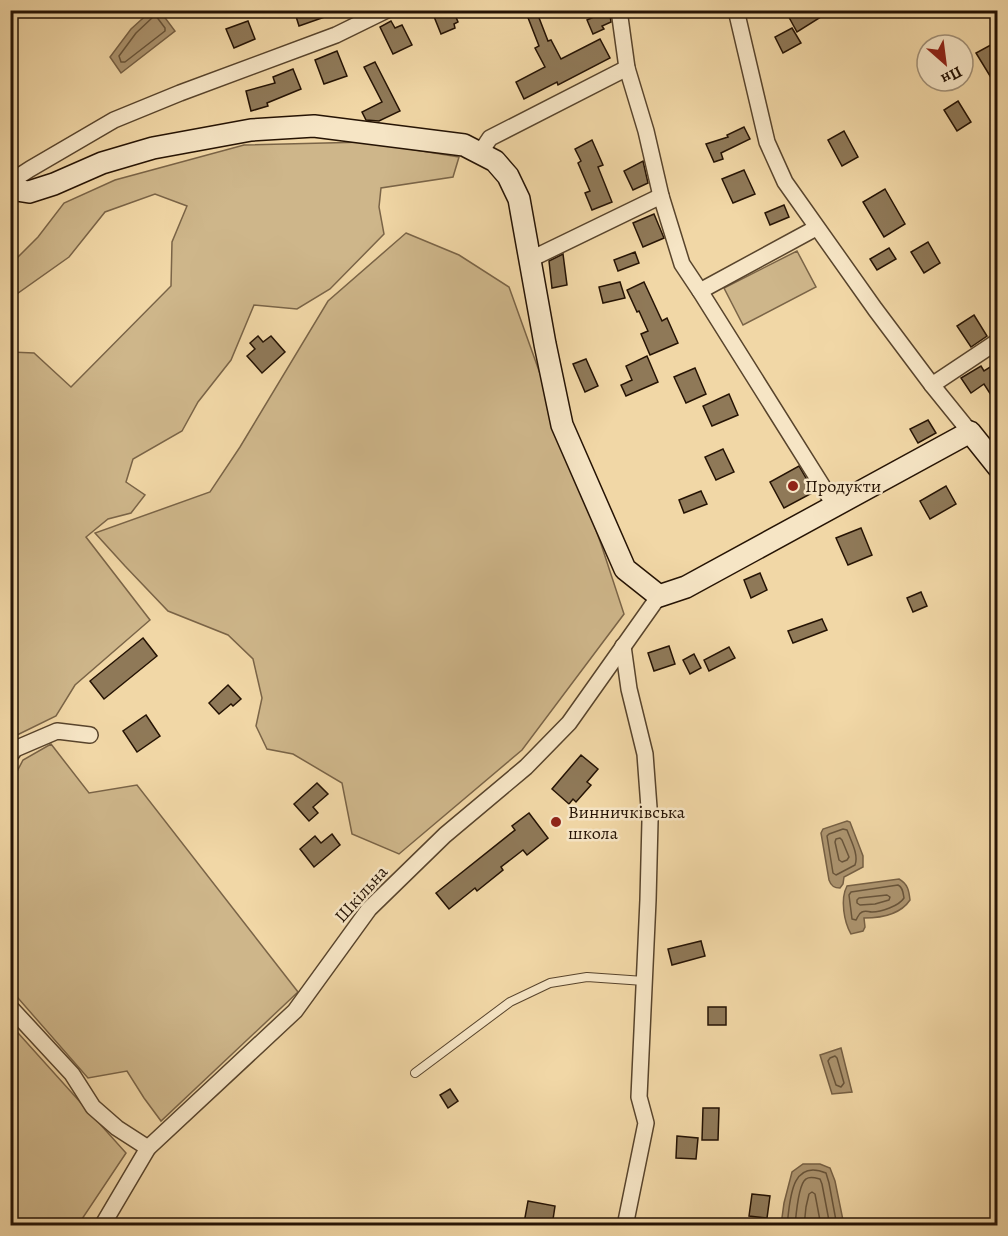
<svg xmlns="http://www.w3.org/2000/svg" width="1008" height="1236" viewBox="0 0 1008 1236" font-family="Alegreya,serif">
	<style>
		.green { fill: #ceb68a; stroke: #7a6447; stroke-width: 1.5 }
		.water { fill: #ac946f; stroke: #766044; stroke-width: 1.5 }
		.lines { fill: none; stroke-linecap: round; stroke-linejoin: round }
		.shore { stroke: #68543a; stroke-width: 1.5 }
		.building { fill: #8f7958; stroke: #251304; stroke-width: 1.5 }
		.lane-casing { stroke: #58442c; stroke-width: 10 }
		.street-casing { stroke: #58442c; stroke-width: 18 }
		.secondary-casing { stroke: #251304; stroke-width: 24 }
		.lane { stroke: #f6e5c5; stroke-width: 8 }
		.street { stroke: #f6e5c5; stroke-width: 15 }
		.secondary { stroke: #f6e5c5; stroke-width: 21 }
		.poi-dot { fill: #8f2418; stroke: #f6e5c5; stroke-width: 2 }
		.labels { text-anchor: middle; stroke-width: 5; stroke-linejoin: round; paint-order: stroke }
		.poi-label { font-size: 18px; fill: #251304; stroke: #f6e5c5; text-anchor: start }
		.street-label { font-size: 18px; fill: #251304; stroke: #f6e5c5 }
	</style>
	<rect width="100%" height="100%" fill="#f1d7a6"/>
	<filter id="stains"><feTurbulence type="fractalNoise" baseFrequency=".00333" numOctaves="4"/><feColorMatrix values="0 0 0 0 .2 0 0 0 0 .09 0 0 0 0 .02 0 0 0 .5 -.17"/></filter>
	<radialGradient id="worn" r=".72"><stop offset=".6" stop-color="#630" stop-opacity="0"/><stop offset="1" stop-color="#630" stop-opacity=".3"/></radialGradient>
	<!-- green -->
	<g class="green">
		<path d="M366 142 459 157 453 177 381 188 379 207 384 234 330 289 297 309 254 305 231 360 198 402 182 431 133 459 126 482 145 495 131 513 108 519 86 537 150 620 75 685 56 716 11 738V352L34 353 71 387 171 286 172 242 187 206 155 194 105 212 69 257 11 298V264L38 237 64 203 115 180 244 145Z"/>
		<path d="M406 233 459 255 509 287 601 544 624 614 522 750 399 854 352 834 342 783 293 754 267 749 256 726 262 698 253 659 228 635 168 611 125 566 95 533 210 492 240 447 328 301Z"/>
		<path d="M797 251 816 287 743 325 724 288Z"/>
		<path d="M51 744 89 793 137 785 298 992 161 1121 144 1098 127 1071 88 1078 11 990V905L16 897 11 886V783L23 760Z"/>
		<path d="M10 1024 126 1153 78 1225H11Z"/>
	</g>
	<!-- water -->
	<g class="water">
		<path d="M152 10 160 11 175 31 121 73 110 57 131 29Z"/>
		<path d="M847 821 850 822 863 856V867L844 877 843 884 840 888C834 888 831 886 829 880L821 833 823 829Z"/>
		<path d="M899 879C908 884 909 891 910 900 900 915 881 918 864 918L865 927 863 931 851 934C844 922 840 899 847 886Z"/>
		<path d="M841 1048 852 1092 832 1094 820 1055Z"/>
		<path d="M803 1164H820L830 1168 835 1181 844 1225H781L784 1203 792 1172Z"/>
	</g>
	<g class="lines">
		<!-- shore -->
		<g class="shore">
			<path d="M156 16 165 28V31L125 62H121L119 56 136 33 153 17Z"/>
			<path d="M843 829 847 830C851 841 859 855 855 865L836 875 833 873 827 836 829 834Z"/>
			<path d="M840 838 842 840 849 857 847 860 842 862 839 860 835 842 836 839Z"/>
			<path d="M898 885C903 887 903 893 904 898 899 906 881 912 872 912 868 912 866 910 862 912 858 914 858 917 856 920L852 919 849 895 851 892Z"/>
			<path d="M887 895 890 897 889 900 875 904 860 905 857 903V900L859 898Z"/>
			<path d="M835 1056 837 1058 844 1083 841 1087 836 1085 828 1061 830 1058Z"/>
			<path d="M787 1226C790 1202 790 1158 826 1173L829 1183 837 1226"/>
			<path d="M795 1226C796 1216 798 1184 806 1179 810 1176 816 1178 820 1179L822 1184 830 1226"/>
			<path d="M804 1226 806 1207 809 1194 812 1192 815 1194 821 1226"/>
		</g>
	</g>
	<!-- building -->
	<g class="building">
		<path d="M294 10H339V12L299 26Z"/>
		<path d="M441 10H453L458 22 454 24 455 28 441 34 433 14Z"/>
		<path d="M525 10H536L548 41 551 40 561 59 600 39 610 58 558 85 557 82 524 99 516 82 545 67 535 48 539 46Z"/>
		<path d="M609 10 611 22 602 26 604 29 593 34 587 20Z"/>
		<path d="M785 10H832L797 32Z"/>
		<path d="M248 21 255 39 234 48 226 29Z"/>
		<path d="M391 21 395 28 402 25 412 45 393 54 380 27Z"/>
		<path d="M792 28 801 43 783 53 775 37Z"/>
		<path d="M998 41V89L976 53Z"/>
		<path d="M337 51 347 76 324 84 315 60Z"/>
		<path d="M375 62 400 111 379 121 366 120 362 112 382 102 364 67Z"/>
		<path d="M293 69 301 89 267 103 268 106 251 111 246 91 275 83 273 77Z"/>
		<path d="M958 101 971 122 957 131 944 110Z"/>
		<path d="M744 127 750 139 721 153 723 159 714 162 706 144 728 137 727 135Z"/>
		<path d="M844 131 858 157 842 166 828 140Z"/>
		<path d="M592 140 603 165 598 167 612 202 592 210 585 193 590 191 578 163 581 161 575 149Z"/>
		<path d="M643 161 648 183 633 190 624 171Z"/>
		<path d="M744 170 755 194 733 203 722 179Z"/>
		<path d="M885 189 905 224 884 237 863 202Z"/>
		<path d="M784 205 789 217 770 225 765 213Z"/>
		<path d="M654 214 664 238 643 247 633 223Z"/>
		<path d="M928 242 940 263 924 273 911 252Z"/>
		<path d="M889 248 896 259 877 270 870 259Z"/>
		<path d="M635 252 639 263 618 271 614 260Z"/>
		<path d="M563 254 567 285 552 288 549 261Z"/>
		<path d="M620 282 625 298 603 303 599 287Z"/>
		<path d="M644 282 662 321 667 318 678 343 650 355 641 334 648 331 639 311 637 312 627 290Z"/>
		<path d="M974 315 987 336 971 347 957 326Z"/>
		<path d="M258 336 263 342 271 336 285 352 262 373 247 356 255 349 250 343Z"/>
		<path d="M647 356 658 382 626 396 621 385 632 380 626 366Z"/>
		<path d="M586 359 598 386 585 392 573 364Z"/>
		<path d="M998 362V406L984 384 971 393 961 378 981 366 984 371Z"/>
		<path d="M695 368 706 394 686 403 674 377Z"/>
		<path d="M729 394 738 415 712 426 703 406Z"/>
		<path d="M928 420 936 433 918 443 910 429Z"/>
		<path d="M723 449 734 472 716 480 705 457Z"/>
		<path d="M799 466 814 492 784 508 770 482Z"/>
		<path d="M946 486 956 504 930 519 920 501Z"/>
		<path d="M701 491 707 504 684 513 679 500Z"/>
		<path d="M861 528 872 555 848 565 836 538Z"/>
		<path d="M760 573 767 590 751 598 744 580Z"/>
		<path d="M921 592 927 606 913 612 907 598Z"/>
		<path d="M822 619 827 630 793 643 788 631Z"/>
		<path d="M143 638 157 656 104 699 90 681Z"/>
		<path d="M669 646 675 664 654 671 648 653Z"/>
		<path d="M729 647 735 658 709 671 704 660Z"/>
		<path d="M694 654 701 668 690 674 683 660Z"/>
		<path d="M228 685 241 699 233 706 231 704 219 714 209 703Z"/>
		<path d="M146 715 160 736 137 752 123 731Z"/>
		<path d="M581 755 598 769 587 782 591 785 576 802 573 799 569 804 552 789Z"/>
		<path d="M317 783 328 794 313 807 318 813 309 821 294 804Z"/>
		<path d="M529 813 548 838 527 855 523 850 501 867 503 870 477 891 475 888 449 909 436 893 515 830 512 826Z"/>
		<path d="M332 834 340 845 314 867 300 849 315 836 321 843Z"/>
		<path d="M701 941 705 956 672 965 668 949Z"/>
		<rect x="708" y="1007" width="18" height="18"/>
		<path d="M450 1089 458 1101 448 1108 440 1095Z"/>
		<path d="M703 1108H719L718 1140H702Z"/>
		<path d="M677 1136 698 1138 696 1159 676 1158Z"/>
		<path d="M752 1194 770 1196 767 1218 749 1216Z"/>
		<path d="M528 1201 555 1206 552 1226H536L524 1223Z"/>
	</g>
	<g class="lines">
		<defs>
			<path id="lane" d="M415 1073 510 1002 550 983 587 977 644 981"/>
			<g id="street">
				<path d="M619 10 627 68 646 131 661 196 682 264 700 291 835 506"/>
				<path d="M736 10 767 142 785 182 875 309 932 385 970 432"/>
				<path d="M480 153 490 138 627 68"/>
				<path d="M10 182 30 169 114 120 180 93 336 35 387 10"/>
				<path d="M531 259 661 196"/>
				<path d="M700 291 816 228"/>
				<path d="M932 385 998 341"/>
				<path d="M623 646 629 689 645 754 650 821 648 900 639 1097 646 1123 625 1226"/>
				<path d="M10 756 15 749 57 731 90 735"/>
				<path d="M10 1007 72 1074 93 1107 117 1128 148 1148"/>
				<path d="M102 1226 148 1148 295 1011 369 909 445 835 526 767 569 723 659 596"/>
			</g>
			<path id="secondary" d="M10 189 29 192 54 184 102 163 153 148 251 130 314 126 464 145 495 161 508 176 519 199 545 344 562 425 625 569 659 596 686 587 970 432 998 467"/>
		</defs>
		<!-- lane casing -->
		<use href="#lane" class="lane-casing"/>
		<!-- street casing -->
		<use href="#street" class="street-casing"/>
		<!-- secondary casing -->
		<use href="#secondary" class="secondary-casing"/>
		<!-- lane -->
		<use href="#lane" class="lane"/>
		<!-- street -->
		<use href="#street" class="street"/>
		<!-- secondary -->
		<use href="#secondary" class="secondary"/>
	</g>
	<!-- markers -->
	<g class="poi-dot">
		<circle cx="793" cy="486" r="6"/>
		<circle cx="556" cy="822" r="6"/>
	</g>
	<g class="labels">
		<!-- poi labels -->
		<g class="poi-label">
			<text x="805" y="492">Продукти</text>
			<text x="568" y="818">Винничківська<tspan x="568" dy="21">школа</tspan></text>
		</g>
		<!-- street labels -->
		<g class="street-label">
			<text transform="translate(361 894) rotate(-48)" y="6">Шкільна</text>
		</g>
	</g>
	<!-- margin -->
	<rect width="1008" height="1236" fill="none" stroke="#f1d7a6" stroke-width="36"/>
	<rect x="12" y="12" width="984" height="1212" fill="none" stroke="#251304" stroke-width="3"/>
	<rect x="18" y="18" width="972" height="1200" fill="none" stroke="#251304" stroke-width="1.5"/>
	<!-- north arrow -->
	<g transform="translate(945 63) rotate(152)"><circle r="28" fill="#f6e5c5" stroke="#a29178" stroke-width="1.5"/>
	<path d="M0-4.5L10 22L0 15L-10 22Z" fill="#8f2418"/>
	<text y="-9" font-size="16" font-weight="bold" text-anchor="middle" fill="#251304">Пн</text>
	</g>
	<rect width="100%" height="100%" filter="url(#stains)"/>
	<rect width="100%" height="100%" fill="url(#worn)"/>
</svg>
